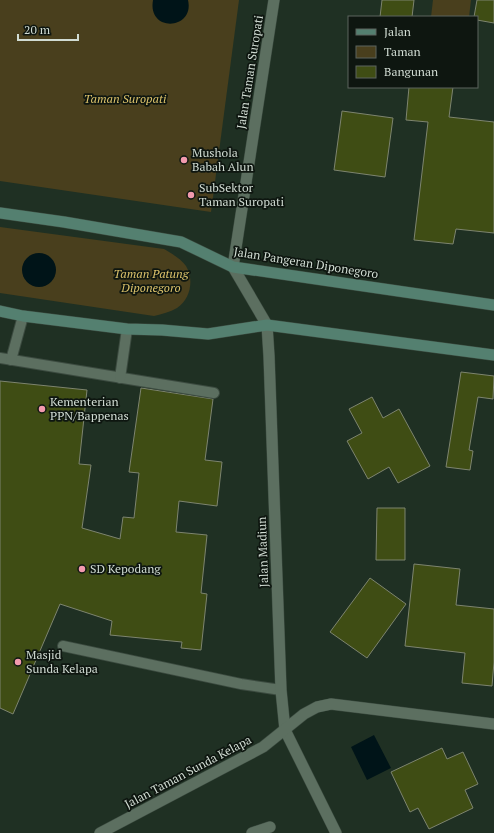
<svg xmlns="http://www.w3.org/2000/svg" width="494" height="833" viewBox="0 0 494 833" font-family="'PT Serif',serif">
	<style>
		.green { fill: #493f1d }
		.water { fill: #001418 }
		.building { fill: #3f4d14; stroke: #7d846f }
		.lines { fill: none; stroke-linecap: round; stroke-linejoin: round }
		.service-casing { stroke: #3c4b40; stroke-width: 12 }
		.minor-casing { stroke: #3c4b40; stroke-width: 12 }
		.tertiary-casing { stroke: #3c4b40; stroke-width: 12 }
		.secondary-casing { stroke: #3c4b40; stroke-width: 12 }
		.service { stroke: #5c6f60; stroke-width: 10 }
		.minor { stroke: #5c6f60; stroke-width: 11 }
		.tertiary { stroke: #5c6f60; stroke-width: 11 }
		.secondary { stroke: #548070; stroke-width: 11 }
		.poi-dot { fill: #f29aad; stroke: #0e1610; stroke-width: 1.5 }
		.labels { text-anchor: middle; stroke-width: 3.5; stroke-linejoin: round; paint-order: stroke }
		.street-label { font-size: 12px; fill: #d1dcd3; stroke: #0e1610 }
		.park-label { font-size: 12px; font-style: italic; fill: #ddc36b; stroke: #0e1610 }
		.poi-label { font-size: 12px; fill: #d1dcd3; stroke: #0e1610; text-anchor: start }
	</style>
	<rect width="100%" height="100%" fill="#1f3023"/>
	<!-- green -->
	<g class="green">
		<path d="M0 0H239L211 212 0 181Z"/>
		<path d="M433 0H471L469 17H431Z"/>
		<path d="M0 227 164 249C171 253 181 259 186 266 194 279 191 299 177 308 170 312 162 314 154 316L0 293Z"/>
	</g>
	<!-- water -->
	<g class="water">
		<path d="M153 0H188C195 30 147 33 153 0Z"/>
		<circle cx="39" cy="270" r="17"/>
		<path d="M374 735 391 768 367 780 351 747Z"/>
	</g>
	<!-- building -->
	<g class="building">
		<path d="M382 0H414L412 17H380Z"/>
		<path d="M477 0H494V23L477 20V17H474Z"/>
		<path d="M409 87H453L449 117 494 122V233L456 229 453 244 414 240 428 122 406 120Z"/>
		<path d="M342 111 393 118 385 177 334 170Z"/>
		<path d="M461 372 494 376 493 399 478 397 469 450 473 451 470 470 446 467Z"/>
		<path d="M0 381 87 390 79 464 91 465 82 528 120 539 123 517 134 518 139 473 129 472 141 388 213 399 205 460 222 462 217 506 179 501 176 532 207 535 201 593 207 594 201 650 181 648 182 642 110 635 112 621 60 604 13 714 0 708Z"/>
		<path d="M372 397 383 418 399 409 430 466 398 483 389 467 368 479 347 441 362 433 349 409Z"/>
		<path d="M377 508H405V560H376Z"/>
		<path d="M414 564 460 569 456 605 494 609V662L492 686 462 683 465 653 405 646Z"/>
		<path d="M370 578 406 604 367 658 330 632Z"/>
		<path d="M442 748 447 759 463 752 478 784 465 790 473 808 429 829 418 808 410 812 391 772Z"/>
	</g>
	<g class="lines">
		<defs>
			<g id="service">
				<path d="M0 358 214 393"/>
				<path d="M11 360 23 316"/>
				<path d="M120 378 127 329"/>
				<path d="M63 646 241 684 281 690"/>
			</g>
			<path id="minor" d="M252 833 270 827"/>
			<g id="tertiary">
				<path d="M274 0 233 267 267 325 269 356 281 690 285 730 336 833"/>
				<path d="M100 833 263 747 304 714 317 707 331 704 494 724"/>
			</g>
			<g id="secondary">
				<path d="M0 213 64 222 181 242 233 267 494 305"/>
				<path d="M0 311 23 316 127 329 162 330 208 334 267 325 494 355"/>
			</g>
		</defs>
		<!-- service casing -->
		<use href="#service" class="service-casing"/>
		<!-- minor casing -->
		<use href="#minor" class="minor-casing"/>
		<!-- tertiary casing -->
		<use href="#tertiary" class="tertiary-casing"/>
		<!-- secondary casing -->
		<use href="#secondary" class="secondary-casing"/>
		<!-- service -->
		<use href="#service" class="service"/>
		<!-- minor -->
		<use href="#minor" class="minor"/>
		<!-- tertiary -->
		<use href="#tertiary" class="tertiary"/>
		<!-- secondary -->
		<use href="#secondary" class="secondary"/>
	</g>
	<!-- markers -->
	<g class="poi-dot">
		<circle cx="184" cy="160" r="4"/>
		<circle cx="191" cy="195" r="4"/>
		<circle cx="42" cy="409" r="4"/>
		<circle cx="82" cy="569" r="4"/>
		<circle cx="18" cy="662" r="4"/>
	</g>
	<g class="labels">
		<!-- street labels -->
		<g class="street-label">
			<text transform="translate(250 72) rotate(-81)" y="4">Jalan Taman Suropati</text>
			<text transform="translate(306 263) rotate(9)" y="4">Jalan Pangeran Diponegoro</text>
			<text transform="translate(263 552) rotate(-92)" y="4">Jalan Madiun</text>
			<text transform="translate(188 772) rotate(-28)" y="4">Jalan Taman Sunda Kelapa</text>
		</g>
		<!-- park labels -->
		<g class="park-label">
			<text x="125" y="103">Taman Suropati</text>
			<text x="151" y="278">Taman Patung<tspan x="151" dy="14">Diponegoro</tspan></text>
		</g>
		<!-- poi labels -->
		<g class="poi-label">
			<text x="192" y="157">Mushola<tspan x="192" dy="14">Babah Alun</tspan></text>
			<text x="199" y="192">SubSektor<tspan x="199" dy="14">Taman Suropati</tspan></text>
			<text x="50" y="406">Kementerian<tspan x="50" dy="14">PPN/Bappenas</tspan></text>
			<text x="90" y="573">SD Kepodang</text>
			<text x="26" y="659">Masjid<tspan x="26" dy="14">Sunda Kelapa</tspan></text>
		</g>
	</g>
	<!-- legend -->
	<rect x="348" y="16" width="130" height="72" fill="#0e1610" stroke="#5c655e"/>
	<rect x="356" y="29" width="20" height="6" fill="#548070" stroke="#5c655e"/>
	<text x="384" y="36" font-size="12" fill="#d1dcd3">Jalan</text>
	<rect x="356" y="46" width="20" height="12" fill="#493f1d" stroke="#5c655e"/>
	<text x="384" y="56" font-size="12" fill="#d1dcd3">Taman</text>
	<rect x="356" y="66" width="20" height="12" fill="#3f4d14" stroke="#5c655e"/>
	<text x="384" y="76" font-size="12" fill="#d1dcd3">Bangunan</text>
	<!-- scale -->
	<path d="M18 34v6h60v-6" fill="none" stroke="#d1dcd3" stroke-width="2"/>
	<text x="24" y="34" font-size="12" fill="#d1dcd3" stroke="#0e1610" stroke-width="3" paint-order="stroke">20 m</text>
</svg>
